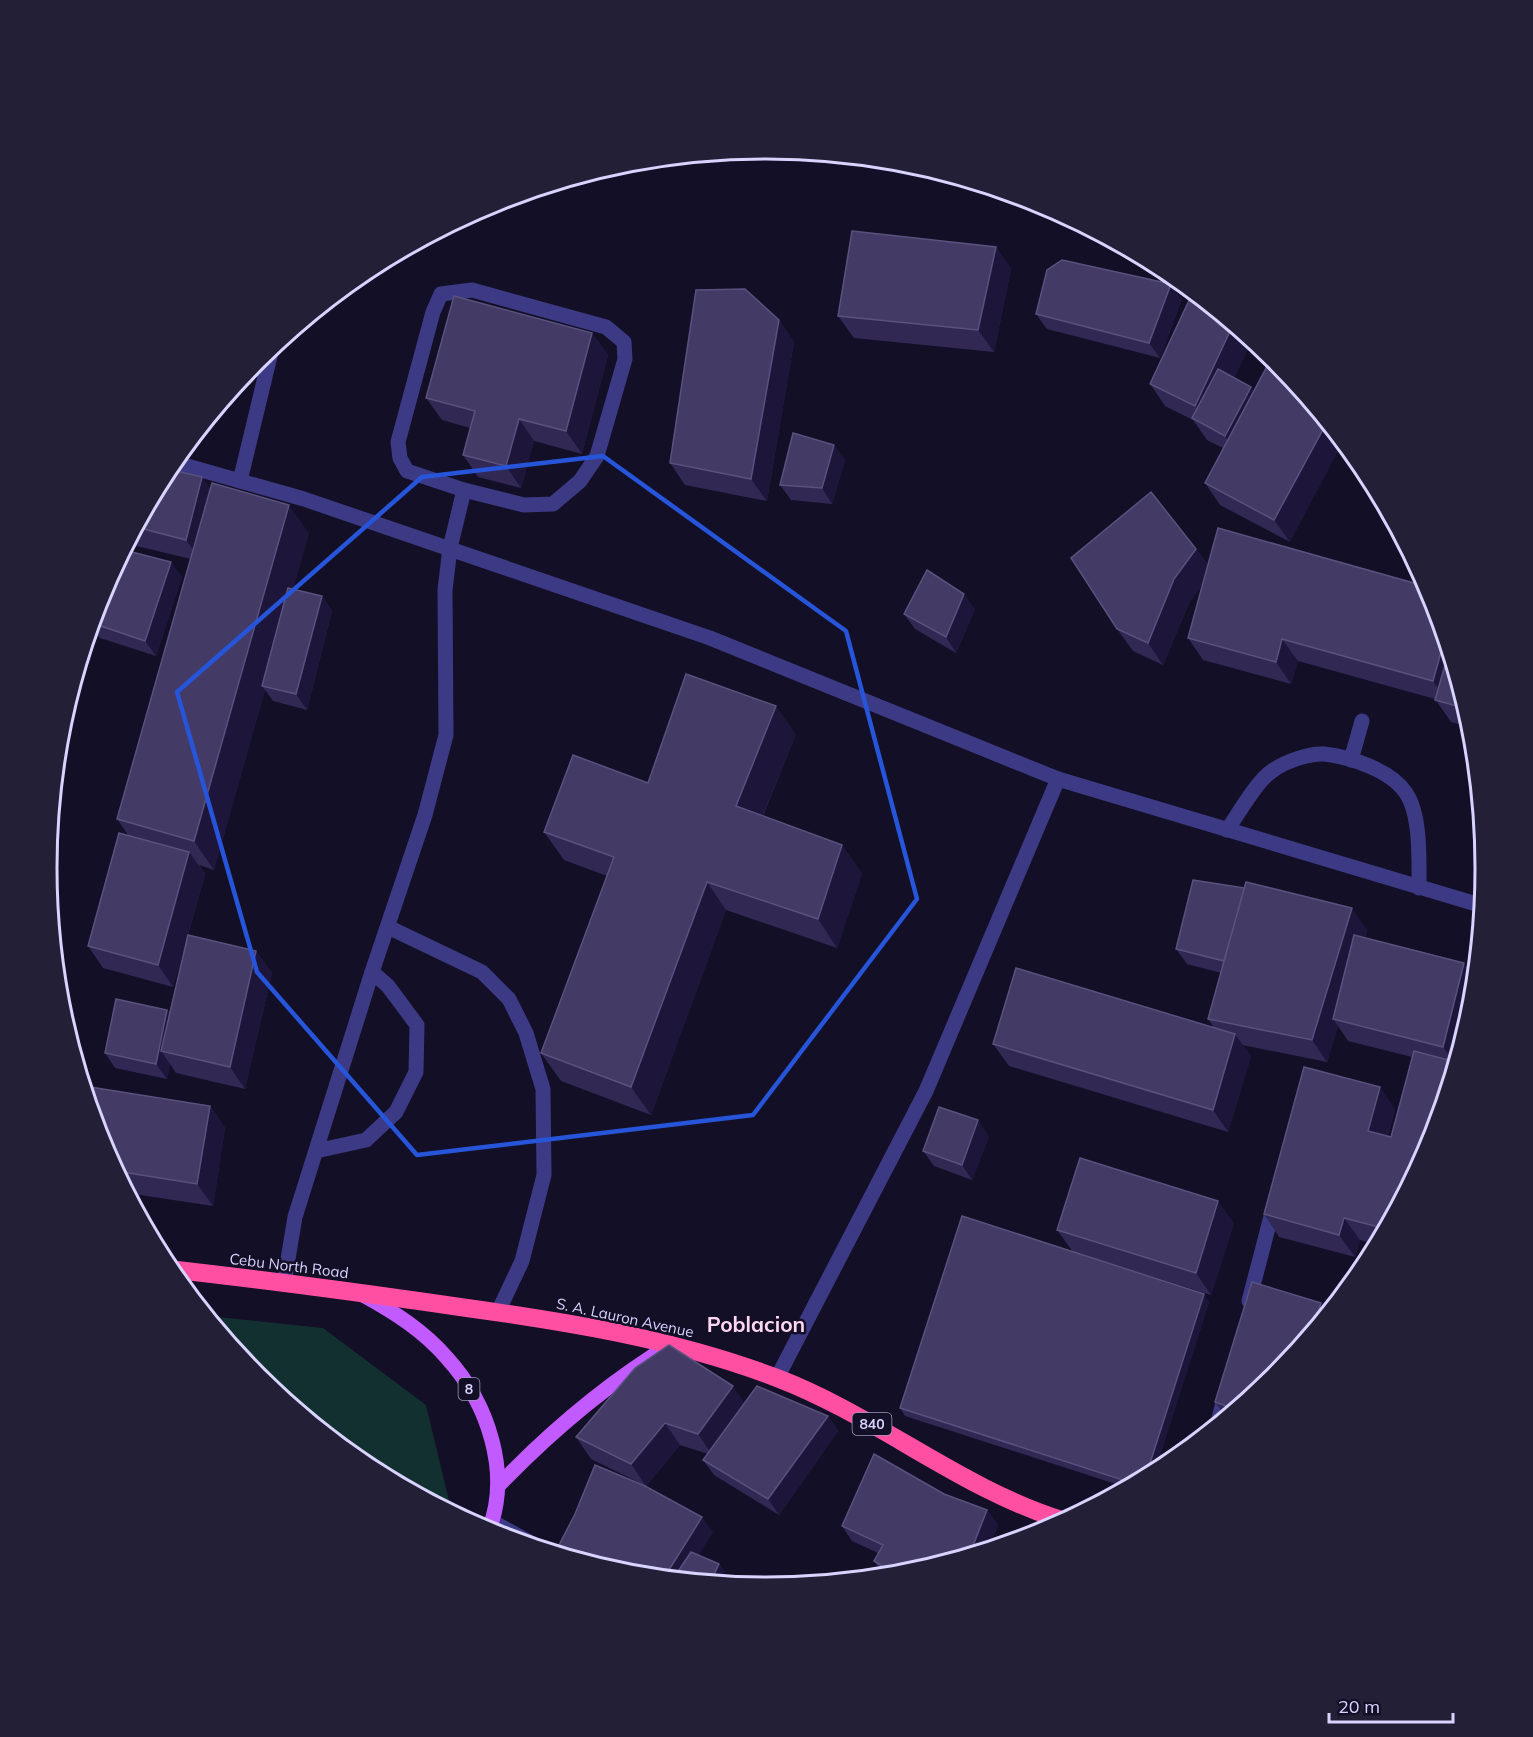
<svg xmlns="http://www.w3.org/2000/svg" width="1533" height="1737" viewBox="0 0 1533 1737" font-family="Mulish,sans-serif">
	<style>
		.green { fill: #12302f }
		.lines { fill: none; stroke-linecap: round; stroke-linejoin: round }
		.lane { stroke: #3d3a85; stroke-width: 15 }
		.street { stroke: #3d3a85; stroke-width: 15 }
		.primary { stroke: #c25bff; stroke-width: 15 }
		.highway { stroke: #ff4fa3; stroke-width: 18 }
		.wall { fill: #312854 }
		.shaded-wall { fill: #1d163a }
		.building { fill: #433a66; stroke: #5a527e; stroke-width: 1.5 }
		.marked { fill: none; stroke: #2655da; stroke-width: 4.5; stroke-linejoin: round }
		.labels { text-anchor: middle; stroke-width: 5; stroke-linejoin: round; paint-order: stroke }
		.shield { fill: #130f26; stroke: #9e99be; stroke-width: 1.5 }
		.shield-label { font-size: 14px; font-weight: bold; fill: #d9d4ff }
		.street-label { font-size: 15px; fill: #d9d4ff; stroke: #130f26 }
		.district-label { font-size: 21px; font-weight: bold; fill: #ffd6f0; stroke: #130f26 }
		.rim { fill: none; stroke: #d9d4ff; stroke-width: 3 }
	</style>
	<rect width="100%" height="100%" fill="#130f26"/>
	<!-- green -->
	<path class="green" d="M207 1316 323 1328 426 1405 452 1513 366 1467 257 1377Z"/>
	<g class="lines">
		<!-- lane -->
		<g class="lane">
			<path d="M472 290 606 327 624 342 625 359 597 456 580 481 553 504 524 505 464 490 407 471 400 458 398 442 433 312 441 294Z"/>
			<path d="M240 481 272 348"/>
			<path d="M1351 760 1362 721"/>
			<path d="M1227 830C1239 813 1256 782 1272 771 1284 762 1309 753 1324 754 1350 757 1391 770 1406 793 1421 815 1419 861 1419 888"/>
			<path d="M388 927 482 972 509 999 526 1033 543 1089 544 1175 522 1261 498 1312"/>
			<path d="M316 1151 366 1140 396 1112 416 1072 417 1025 388 986 372 972"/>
			<path d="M284 1283 295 1217 372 972 425 815 446 735 445 590 450 548 464 490"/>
			<path d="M1249 1301 1274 1205"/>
			<path d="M1217 1426 1226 1391"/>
			<path d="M493 1522 544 1550"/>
		</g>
		<!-- street -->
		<g class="street">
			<path d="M173 462 304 499 710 638 1058 779 1483 906"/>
			<path d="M777 1378 926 1091 1058 779"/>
		</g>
		<!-- primary -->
		<g class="primary">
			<path d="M363 1295C394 1312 424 1331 447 1358 488 1403 512 1474 488 1532"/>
			<path d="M498 1486C551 1431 606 1384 672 1344"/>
		</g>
		<!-- highway -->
		<path class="highway" d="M168 1269C266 1280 363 1293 460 1307 568 1322 675 1339 777 1378 877 1416 962 1490 1065 1521"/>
	</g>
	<!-- wall -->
	<g class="wall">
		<path d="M996 247 1011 269 994 352 854 338 838 316Z"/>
		<path d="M1193 292 1252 340 1234 378 1290 542 1220 505 1205 483 1223 448 1207 440 1193 420 1165 406 1150 384Z"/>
		<path d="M1182 299 1160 358 1047 329 1036 314Z"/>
		<path d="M779 320 794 342 767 501 685 485 670 463Z"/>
		<path d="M592 333 608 355 582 454 534 441 521 488 478 477 463 455 470 428 442 420 426 398Z"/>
		<path d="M845 460 832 504 791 500 780 485Z"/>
		<path d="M168 469 202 477 210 489 309 533 293 589 322 596 332 611 307 710 273 701 265 690 214 870 199 865 205 874 188 935 256 951 272 973 245 1089 176 1073 170 1064 167 1079 115 1068 105 1053 167 1010 170 1013 187 937 173 987 103 968 88 946 128 835 117 819 191 559 128 544Z"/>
		<path d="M1196 549 1208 565 1432 593 1473 728 1451 722 1435 699 1298 661 1291 684 1203 660 1188 638 1203 583 1190 601 1163 665 1133 651 1117 629Z"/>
		<path d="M182 577 156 656 100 638 91 628 101 593Z"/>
		<path d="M975 609 956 653 915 629 904 614Z"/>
		<path d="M796 734 763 816 842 845 862 874 837 948 726 910 651 1115 561 1081 541 1053 607 876 564 860 544 832 648 783Z"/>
		<path d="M1367 930 1365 938 1476 979 1432 1144 1378 1245 1360 1240 1355 1257 1279 1237 1264 1214 1395 1109 1388 1136 1391 1137 1412 1057 1348 1041 1338 1026 1327 1062 1242 1045 1251 1056 1228 1132 1009 1066 993 1044 1214 1028 1208 1019 1221 973 1187 964 1176 949Z"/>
		<path d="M210 1106 225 1128 213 1206 127 1193 101 1144Z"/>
		<path d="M989 1136 972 1180 934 1166 923 1151Z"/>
		<path d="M1234 1223 1211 1295 1090 1257 1209 1302 1154 1474 1128 1488 905 1416 900 1408 1073 1252 1057 1230Z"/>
		<path d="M1328 1314 1226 1417 1215 1402Z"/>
		<path d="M745 1403 828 1416 838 1431 779 1515 714 1475 703 1460 708 1454 680 1445 646 1486 591 1459 576 1437Z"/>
		<path d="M944 1494 987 1510 998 1525 988 1550 907 1575 886 1577 874 1561 878 1553 852 1541 842 1526Z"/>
		<path d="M713 1532 698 1555 719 1564 725 1572 626 1575 564 1556 558 1547Z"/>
	</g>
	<!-- shaded-wall -->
	<g class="shaded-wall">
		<path d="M996 247 1011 269 994 352 978 330Z"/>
		<path d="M1171 284 1182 299 1160 358 1149 343Z"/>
		<path d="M779 320 794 342 767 501 751 479Z"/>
		<path d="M1233 325 1252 340 1211 428 1195 406Z"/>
		<path d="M592 333 608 355 582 454 566 431Z"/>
		<path d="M1251 387 1266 409 1240 458 1225 436Z"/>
		<path d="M519 419 534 441 521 488 506 466Z"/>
		<path d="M1327 422 1343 442 1290 542 1274 520Z"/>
		<path d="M834 445 845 460 832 504 822 488Z"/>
		<path d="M202 477 217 499 202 562 186 540Z"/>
		<path d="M289 505 309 533 266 687 262 686 265 690 214 870 194 841Z"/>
		<path d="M1196 549 1212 571 1190 601 1163 665 1148 643 1174 579Z"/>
		<path d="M171 562 182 577 156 656 145 641Z"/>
		<path d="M964 594 975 609 956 653 946 637Z"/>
		<path d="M322 596 332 611 307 710 296 694Z"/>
		<path d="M1445 638 1457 675 1449 703 1433 681Z"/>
		<path d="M1282 639 1298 661 1291 684 1276 662Z"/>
		<path d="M776 706 796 734 755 834 736 806Z"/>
		<path d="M49 844 58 857 50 900 46 868Z"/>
		<path d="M842 845 862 874 837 948 818 919Z"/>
		<path d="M189 852 205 874 173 987 158 965Z"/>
		<path d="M707 882 726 910 651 1115 631 1087Z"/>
		<path d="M1352 908 1367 930 1340 1020 1333 1019 1338 1026 1327 1062 1312 1040Z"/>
		<path d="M256 951 272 973 245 1089 230 1067Z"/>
		<path d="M1464 963 1476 979 1473 1009 1456 1065 1443 1047Z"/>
		<path d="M167 1010 178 1025 161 1051 170 1064 167 1079 156 1064Z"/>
		<path d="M1235 1034 1251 1056 1228 1132 1213 1110Z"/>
		<path d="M1380 1087 1395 1109 1383 1153 1368 1131Z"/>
		<path d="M210 1106 225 1128 213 1206 197 1184Z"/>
		<path d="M978 1120 989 1136 972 1180 962 1165Z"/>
		<path d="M1218 1201 1234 1223 1211 1295 1196 1273Z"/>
		<path d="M1344 1218 1360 1240 1355 1257 1339 1235Z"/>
		<path d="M1204 1294 1209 1302 1154 1474 1145 1479Z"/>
		<path d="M1321 1303 1328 1314 1312 1333Z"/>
		<path d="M733 1386 748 1408 713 1456 698 1434Z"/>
		<path d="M828 1416 838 1431 779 1515 768 1499Z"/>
		<path d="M665 1423 680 1445 646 1486 631 1464Z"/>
		<path d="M987 1510 998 1525 988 1550 969 1556Z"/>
		<path d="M702 1517 713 1532 683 1580 664 1578Z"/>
		<path d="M719 1564 725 1572 718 1584 710 1583Z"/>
	</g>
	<!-- building -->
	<g class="building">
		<path d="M852 231 996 247 978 330 838 316Z"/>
		<path d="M1062 260 1171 284 1149 343 1036 314 1047 270Z"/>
		<path d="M745 289 779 320 751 479 670 463 696 290Z"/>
		<path d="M1193 292 1233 325 1195 406 1150 384Z"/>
		<path d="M454 296 592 333 566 431 519 419 506 466 463 455 475 411 426 398Z"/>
		<path d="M1272 357 1276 360 1327 422 1274 520 1205 483Z"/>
		<path d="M1218 369 1251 387 1225 436 1192 418Z"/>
		<path d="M793 433 834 445 822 488 780 485Z"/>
		<path d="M168 469 202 477 186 540 136 527Z"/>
		<path d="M212 483 289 505 194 841 117 819Z"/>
		<path d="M1151 492 1196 549 1174 579 1148 643 1117 629 1071 558Z"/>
		<path d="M1218 528 1428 587 1432 593 1445 638 1433 681 1282 639 1276 662 1188 638Z"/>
		<path d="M124 550 171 562 145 641 92 623 101 593Z"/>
		<path d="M927 570 964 594 946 637 904 614Z"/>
		<path d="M288 588 322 596 296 694 262 686Z"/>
		<path d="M1449 651 1467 709 1435 700Z"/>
		<path d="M686 674 776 706 736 806 842 845 818 919 707 882 631 1087 541 1053 614 857 544 832 573 755 648 783Z"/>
		<path d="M119 833 189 852 158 965 88 946Z"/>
		<path d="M1193 880 1245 888 1224 961 1176 949Z"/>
		<path d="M1246 882 1352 908 1312 1040 1208 1019Z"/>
		<path d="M188 935 256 951 230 1067 161 1051Z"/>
		<path d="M1354 935 1464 963 1443 1047 1333 1019Z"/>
		<path d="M1016 968 1235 1034 1213 1110 993 1044Z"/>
		<path d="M116 999 167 1010 156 1064 105 1053Z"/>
		<path d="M1414 1051 1456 1062 1432 1144 1386 1229 1344 1218 1339 1235 1264 1214 1304 1067 1380 1087 1368 1131 1391 1137Z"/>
		<path d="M84 1086 210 1106 197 1184 116 1171 101 1144Z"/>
		<path d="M939 1107 978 1120 962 1165 923 1151Z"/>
		<path d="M1080 1158 1218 1201 1196 1273 1057 1230Z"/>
		<path d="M962 1216 1204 1294 1145 1479 1135 1484 900 1408Z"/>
		<path d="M1252 1282 1321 1303 1312 1333 1275 1378 1225 1419 1229 1407 1215 1402Z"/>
		<path d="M669 1345 733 1386 698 1434 665 1423 631 1464 576 1437 635 1368Z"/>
		<path d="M757 1386 828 1416 768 1499 703 1460Z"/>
		<path d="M874 1454 944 1494 987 1510 969 1556 907 1575 898 1576 874 1561 883 1545 842 1526Z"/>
		<path d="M595 1465 645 1486 702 1517 664 1578 626 1575 589 1563 558 1547 575 1514Z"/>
		<path d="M691 1552 719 1564 710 1583 673 1579Z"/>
	</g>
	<!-- marked area -->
	<path class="marked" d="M603 456 846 631 917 899 753 1115 417 1155 257 972 177 692 422 477Z"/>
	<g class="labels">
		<!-- shield labels -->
		<g class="shield">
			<rect x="458.5" y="1378" width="21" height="22" rx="4.5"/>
			<rect x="852.5" y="1413" width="39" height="22" rx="4.5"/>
		</g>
		<g class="shield-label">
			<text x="469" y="1394">8</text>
			<text x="872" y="1429">840</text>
		</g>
		<!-- street labels -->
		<g class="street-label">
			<text transform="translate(289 1266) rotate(7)" y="5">Cebu North Road</text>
			<text transform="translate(625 1318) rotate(12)" y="5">S. A. Lauron Avenue</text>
		</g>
		<!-- district labels -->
		<g class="district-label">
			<text x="756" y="1332">Poblacion</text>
		</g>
	</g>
	<!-- crop -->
	<path d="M0 0H1533V1737H0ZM57 868a709 709 0 1 1 1418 0a709 709 0 1 1-1418 0Z" fill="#231f37" fill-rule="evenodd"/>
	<path class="rim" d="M57 868a709 709 0 1 1 1418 0a709 709 0 1 1-1418 0Z"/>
	<!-- scale -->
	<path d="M1329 1713v9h124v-9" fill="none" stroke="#d9d4ff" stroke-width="3"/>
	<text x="1338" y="1713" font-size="18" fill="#d9d4ff" stroke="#130f26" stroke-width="4.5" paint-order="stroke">20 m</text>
</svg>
